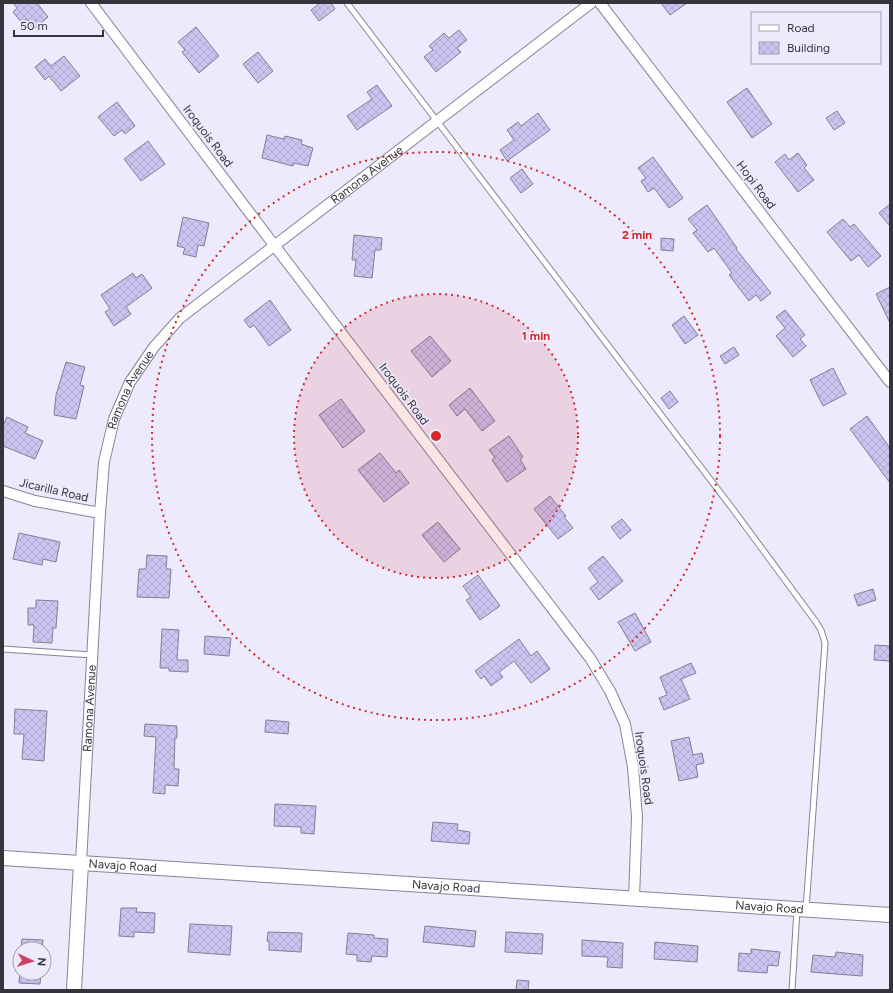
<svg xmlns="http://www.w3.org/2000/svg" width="893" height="993" viewBox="0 0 893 993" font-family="Figtree,sans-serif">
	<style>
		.building { fill: url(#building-cross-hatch); stroke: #827e93 }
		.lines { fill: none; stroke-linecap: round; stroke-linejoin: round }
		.lane-casing { stroke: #878398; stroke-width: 7 }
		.street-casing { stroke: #878398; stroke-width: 12 }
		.secondary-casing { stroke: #878398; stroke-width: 16 }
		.lane { stroke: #fff; stroke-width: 5 }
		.street { stroke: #fff; stroke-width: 10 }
		.secondary { stroke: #fff; stroke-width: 14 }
		.ring { fill: none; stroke: #d62828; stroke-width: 2; stroke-dasharray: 2 4 }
		.labels { text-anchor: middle; stroke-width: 3.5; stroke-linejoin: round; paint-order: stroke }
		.street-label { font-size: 12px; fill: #35333c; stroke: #edeafd }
		.centre { fill: #d62828; stroke: #edeafd; stroke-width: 2 }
		.ring-label { font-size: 12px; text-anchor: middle; font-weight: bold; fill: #d62828; stroke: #edeafd; stroke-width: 3.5; stroke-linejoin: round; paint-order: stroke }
	</style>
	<defs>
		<pattern id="building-cross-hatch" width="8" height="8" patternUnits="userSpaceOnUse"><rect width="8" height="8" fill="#cbc3f0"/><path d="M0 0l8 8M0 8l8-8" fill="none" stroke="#afa8cf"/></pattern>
	</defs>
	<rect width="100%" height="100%" fill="#edeafd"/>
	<!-- building -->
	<g class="building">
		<path d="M13 3H37L48 17 34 29 26 19 22 23 13 12 17 8Z"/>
		<path d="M320 3H331L335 9 319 21 311 10Z"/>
		<path d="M661 3H687L670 15Z"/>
		<path d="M196 27 219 56 199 73 182 52 185 50 178 42Z"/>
		<path d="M459 30 467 40 457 48 461 52 436 72 424 57 433 50 429 46 444 33 449 38Z"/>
		<path d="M258 52 273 71 258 83 243 64Z"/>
		<path d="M64 56 80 76 61 91 49 76 45 80 35 67 45 59 51 66Z"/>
		<path d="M377 85 392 106 357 130 347 116 372 99 367 92Z"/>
		<path d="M747 88 772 124 752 138 727 102Z"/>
		<path d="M117 102 135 126 125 134 122 130 114 136 98 117Z"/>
		<path d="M837 111 845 123 834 130 826 118Z"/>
		<path d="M538 113 550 130 507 161 500 150 514 140 507 130 518 122 521 126Z"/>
		<path d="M267 135 284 139 285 136 302 140 301 144 313 148 308 166 294 163 293 166 262 158Z"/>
		<path d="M148 141 165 164 141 181 124 159Z"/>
		<path d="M798 153 807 165 804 168 814 180 798 192 775 162 785 154 789 160Z"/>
		<path d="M653 157 683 198 669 208 654 188 648 192 641 181 646 178 638 168Z"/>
		<path d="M522 169 533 184 521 193 510 178Z"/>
		<path d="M890 204V226L879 213Z"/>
		<path d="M707 205 737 248 736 249 771 293 761 301 756 295 749 301 729 275 732 273 714 248 708 252 693 233 697 230 688 219Z"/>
		<path d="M183 217 209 223 204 246 198 245 196 257 183 254 185 248 177 246Z"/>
		<path d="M843 219 850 227 854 224 881 256 868 267 859 255 851 261 827 232Z"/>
		<path d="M354 235 382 238 381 250H375L372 278 354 276 356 260H352Z"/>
		<path d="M661 238 674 239 673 251 661 250Z"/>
		<path d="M133 273 136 278 142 274 152 288 126 307 131 314 114 326 105 312 110 309 101 295Z"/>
		<path d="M890 287V323L876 294Z"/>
		<path d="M270 300 291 330 269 346 254 325 250 328 244 320Z"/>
		<path d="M785 310 805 335 800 339 806 346 793 357 776 336 785 328 776 317Z"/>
		<path d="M684 316 698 335 685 344 672 325Z"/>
		<path d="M430 336 451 361 432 377 411 351Z"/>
		<path d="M734 347 739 355 725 364 720 356Z"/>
		<path d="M66 362 85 367 80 385 84 386 76 419 54 415 56 395Z"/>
		<path d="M833 368 846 394 823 406 810 380Z"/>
		<path d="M470 388 495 421 482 431 465 409 457 416 449 405Z"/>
		<path d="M670 391 678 402 669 409 661 398Z"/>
		<path d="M341 399 365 431 343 448 319 415Z"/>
		<path d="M867 416 890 448V483L850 429Z"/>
		<path d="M7 417 28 427 25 433 43 441 35 459 3 446V426Z"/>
		<path d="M509 436 523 457 520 459 526 469 507 482 492 460 495 458 489 450Z"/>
		<path d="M380 453 396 473 399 470 409 483 384 502 358 470Z"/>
		<path d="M550 496 566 516 564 517 573 528 558 539 534 509Z"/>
		<path d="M622 519 631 530 620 539 611 527Z"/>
		<path d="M438 522 460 549 444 562 422 535Z"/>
		<path d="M19 533 60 542 56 562 43 559 42 565 13 559Z"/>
		<path d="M147 555 167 556 166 569H171L169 598 137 597 139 569H146Z"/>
		<path d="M603 556 623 581 599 600 590 588 598 582 588 568Z"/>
		<path d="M478 575 500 606 480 620 466 600 471 597 463 586Z"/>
		<path d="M873 589 876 600 858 606 854 595Z"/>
		<path d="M36 600 58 601 56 628H53L52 643 33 642 34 625H28V608H36Z"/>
		<path d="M635 613 651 642 635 651 618 622Z"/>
		<path d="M162 629 179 630 177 660H188V672L169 671V668H160Z"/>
		<path d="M205 636 231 638 229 656 204 654Z"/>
		<path d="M519 639 531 656 537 651 550 669 531 683 514 661 499 672 503 677 491 686 484 676 481 679 475 671Z"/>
		<path d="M875 645 890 646V661L874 660Z"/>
		<path d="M691 663 696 673 681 679 690 699 664 710 659 698 667 695 660 677Z"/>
		<path d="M15 709 47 711 44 761 22 759 24 734H14Z"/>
		<path d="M266 720 289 722 288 734 265 732Z"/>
		<path d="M145 724 177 726V738H175L174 769H179L178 786 165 785V794L153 793 156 737 144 736Z"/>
		<path d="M689 737 693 755 702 753 704 763 696 765 698 777 679 781 671 741Z"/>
		<path d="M275 804 316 806 314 834 301 833V827L274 826Z"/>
		<path d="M433 822 458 824 457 830 470 832 469 844 431 841Z"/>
		<path d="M121 908H137L136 912 155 913 154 933 134 932V937L119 936Z"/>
		<path d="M190 924 232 926 230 955 188 952Z"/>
		<path d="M425 926 476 931 474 947 423 942Z"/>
		<path d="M268 932 302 933 301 952 269 950V941H267Z"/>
		<path d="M506 932 543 934 542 954 505 952Z"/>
		<path d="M348 933 374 935V938L388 939 387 957 372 956 371 962 357 961V955L346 954Z"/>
		<path d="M22 939 43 940 42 949H21Z"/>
		<path d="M582 940 623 943 622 968 607 967 608 957 582 956Z"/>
		<path d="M655 942 698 946 697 962 654 959Z"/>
		<path d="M751 949 780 952 778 966 768 965 767 973 738 971 739 953 751 954Z"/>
		<path d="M836 952 863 955 862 976 811 972 813 955 835 957Z"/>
		<path d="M20 973H41L40 984 19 983Z"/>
		<path d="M517 980 529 981 528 990H516Z"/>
	</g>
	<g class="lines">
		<defs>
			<g id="lane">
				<path d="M347 3 732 508 816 622 821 630 825 643 806 909"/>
				<path d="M3 649 92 655"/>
				<path d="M792 990 797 910"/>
			</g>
			<g id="street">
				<path d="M91 3 274 245 590 658 610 691 625 724 633 767 637 817 634 898"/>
				<path d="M600 3 890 382"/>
				<path d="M3 491 35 501 100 513"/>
				<path id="s1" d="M81 863 100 513 104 462 114 419 130 382 154 347 180 318 591 3"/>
			</g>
			<g id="secondary">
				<path id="s2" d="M3 858 890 915"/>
				<path d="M74 990 81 863"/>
			</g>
		</defs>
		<!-- lane casing -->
		<use href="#lane" class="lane-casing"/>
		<!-- street casing -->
		<use href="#street" class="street-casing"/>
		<!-- secondary casing -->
		<use href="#secondary" class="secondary-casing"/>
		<!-- lane -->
		<use href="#lane" class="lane"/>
		<!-- street -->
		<use href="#street" class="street"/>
		<!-- secondary -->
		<use href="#secondary" class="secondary"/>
	</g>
	<!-- distance rings -->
	<circle cx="436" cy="436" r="142" fill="#d62828" fill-opacity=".12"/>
	<g class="ring">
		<circle cx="436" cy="436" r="142"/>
		<circle cx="436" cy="436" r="284"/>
	</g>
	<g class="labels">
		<!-- street labels -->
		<g class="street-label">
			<text transform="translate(208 136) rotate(53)" y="4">Iroquois Road</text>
			<text dy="4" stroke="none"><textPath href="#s1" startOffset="803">Ramona Avenue</textPath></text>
			<text transform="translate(756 185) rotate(53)" y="4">Hopi Road</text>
			<text dy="4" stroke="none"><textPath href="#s1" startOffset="479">Ramona Avenue</textPath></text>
			<text transform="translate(404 394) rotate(53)" y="4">Iroquois Road</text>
			<text transform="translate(54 490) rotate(13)" y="4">Jicarilla Road</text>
			<text dy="4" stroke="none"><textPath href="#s1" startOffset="155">Ramona Avenue</textPath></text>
			<text transform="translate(644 768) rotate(82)" y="4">Iroquois Road</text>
			<text dy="4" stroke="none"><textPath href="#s2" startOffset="120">Navajo Road</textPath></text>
			<text dy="4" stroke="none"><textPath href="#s2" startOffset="444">Navajo Road</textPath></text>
			<text dy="4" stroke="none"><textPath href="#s2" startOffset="768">Navajo Road</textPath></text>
		</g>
	</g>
	<circle cx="436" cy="436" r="6" class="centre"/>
	<g class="ring-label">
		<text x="637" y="239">2 min</text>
		<text x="536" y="340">1 min</text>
	</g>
	<!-- border -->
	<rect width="893" height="993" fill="none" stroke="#35333c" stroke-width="8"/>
	<!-- legend -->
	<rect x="751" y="12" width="130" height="52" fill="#edeafd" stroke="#a3a1b0"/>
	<rect x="759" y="25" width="20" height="6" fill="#ffffff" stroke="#a3a1b0"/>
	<text x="787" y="32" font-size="12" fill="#35333c">Road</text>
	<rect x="759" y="42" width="20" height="12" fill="url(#building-cross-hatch)" stroke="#a3a1b0"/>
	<text x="787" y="52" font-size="12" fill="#35333c">Building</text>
	<!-- north arrow -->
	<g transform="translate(32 961) rotate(94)"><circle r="19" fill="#edeafd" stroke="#a3a1b0"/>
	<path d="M0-3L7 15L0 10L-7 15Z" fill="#cf4060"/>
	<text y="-6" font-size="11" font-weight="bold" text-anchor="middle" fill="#35333c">N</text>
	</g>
	<!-- scale -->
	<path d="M14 30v6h89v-6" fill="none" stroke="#35333c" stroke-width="2"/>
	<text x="20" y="30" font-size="12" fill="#35333c" stroke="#edeafd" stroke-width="3" paint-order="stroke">50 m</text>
</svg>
